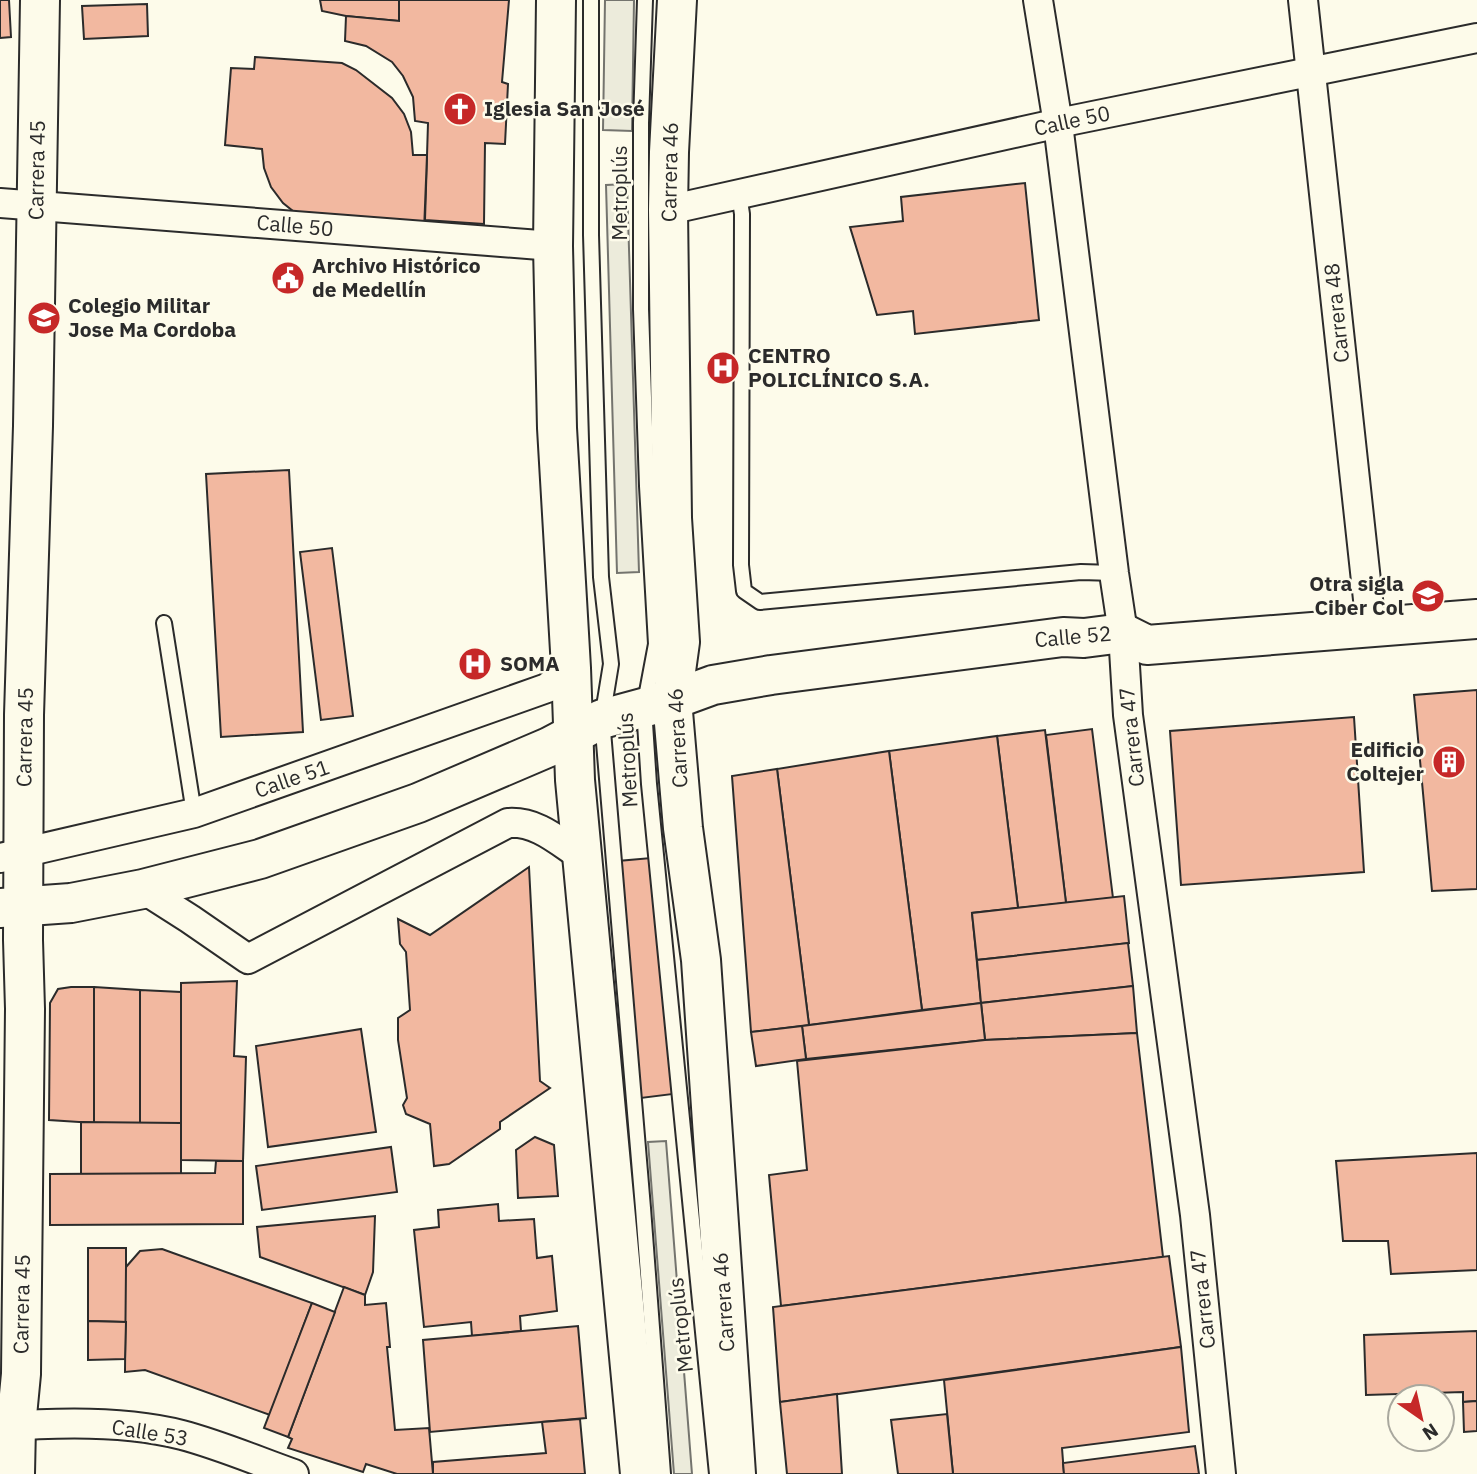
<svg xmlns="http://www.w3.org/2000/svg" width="1477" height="1474" viewBox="0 0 1477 1474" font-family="'IBM Plex Sans',sans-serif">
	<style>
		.green { fill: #ecebdb; stroke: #74746e; stroke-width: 2 }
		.building { fill: #f2b8a0; stroke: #2b2b2b; stroke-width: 2 }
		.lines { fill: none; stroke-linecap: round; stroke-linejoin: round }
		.lane-casing { stroke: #2b2b2b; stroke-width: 18 }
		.street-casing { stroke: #2b2b2b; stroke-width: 32 }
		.secondary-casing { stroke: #2b2b2b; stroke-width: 42 }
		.primary-casing { stroke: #2b2b2b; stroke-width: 42 }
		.lane { stroke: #fdfbea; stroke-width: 14 }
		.street { stroke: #fdfbea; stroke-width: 28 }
		.secondary { stroke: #fdfbea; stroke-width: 38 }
		.primary { stroke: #fdfbea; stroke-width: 38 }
		.labels { text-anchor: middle; stroke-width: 5; stroke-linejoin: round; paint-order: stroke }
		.poi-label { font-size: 21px; font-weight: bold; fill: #2b2b2b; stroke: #fdfbea; text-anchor: start }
		.street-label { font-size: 21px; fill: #2b2b2b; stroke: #fdfbea }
	</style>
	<rect width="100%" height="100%" fill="#fdfbea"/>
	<!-- green -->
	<g class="green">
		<path d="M605 0H634L632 131 603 130Z"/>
		<path d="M627 184 639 572 617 573 606 185Z"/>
		<path d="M666 1141 692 1474H674L648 1142Z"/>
	</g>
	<!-- building -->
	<g class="building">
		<path d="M0 0H9L11 37 0 38Z"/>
		<path d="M320 0H399V21L346 16 322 11Z"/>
		<path d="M399 0H509L502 82 508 84 505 144 485 143 484 224 425 220 428 123 415 121 413 97 403 76 392 62 366 46 345 41 346 16 399 21Z"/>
		<path d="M147 4 148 36 84 39 82 6Z"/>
		<path d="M255 57 342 63 356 70 392 98 404 114 411 132 413 155H427L424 231 298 215 283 203 271 187 264 168 262 149 225 145 231 68 254 69Z"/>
		<path d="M1025 183 1039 320 915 334 913 311 877 315 850 227 903 221 901 197Z"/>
		<path d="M289 470 303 732 221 737 206 474Z"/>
		<path d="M332 548 353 716 321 720 300 552Z"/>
		<path d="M1477 690V889L1432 891 1414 695Z"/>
		<path d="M1354 717 1364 872 1181 885 1170 731Z"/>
		<path d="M1092 729 1113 898 1066 903 1046 735Z"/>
		<path d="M1045 730 1066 903 1018 908 997 736Z"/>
		<path d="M997 736 1018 908 972 913 981 1003 922 1010 889 751Z"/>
		<path d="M889 751 922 1010 809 1025 777 769Z"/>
		<path d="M777 769 809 1025 751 1032 732 776Z"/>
		<path d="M651 858 673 1094 641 1098 618 861Z"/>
		<path d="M529 867 540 1081 550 1088 500 1122V1129L449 1164 434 1166 430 1124 406 1114 403 1105 407 1098 398 1040V1018L410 1010 406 952 400 944 398 919 430 935Z"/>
		<path d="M1124 896 1129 943 977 960 972 913Z"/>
		<path d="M1128 943 1133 986 981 1003 977 960Z"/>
		<path d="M237 981 234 1056 246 1057 243 1161 181 1160V983Z"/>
		<path d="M1133 986 1137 1033 985 1040 981 1003Z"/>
		<path d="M71 987H94V1123L49 1120 50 1003 58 989Z"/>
		<path d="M94 987 140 990V1123H94Z"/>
		<path d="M140 990 181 992V1123H140Z"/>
		<path d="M981 1003 985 1040 806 1059 802 1026Z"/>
		<path d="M802 1026 806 1059 756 1066 751 1032Z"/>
		<path d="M361 1029 376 1132 268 1147 256 1046Z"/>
		<path d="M1137 1033 1163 1257 781 1306 769 1175 807 1170 797 1061 985 1040Z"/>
		<path d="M81 1122 181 1123V1174H81Z"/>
		<path d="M535 1137 554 1145 558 1196 518 1198 516 1150Z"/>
		<path d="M391 1147 397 1192 262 1210 256 1166Z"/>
		<path d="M1477 1153V1270L1391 1274 1388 1241H1343L1336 1161Z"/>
		<path d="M216 1161H243V1224L50 1225V1174L215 1173Z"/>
		<path d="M498 1204 499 1221 534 1219 537 1258 552 1256 557 1311 520 1316 521 1331 472 1336 471 1322 424 1327 414 1230 439 1227 438 1210Z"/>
		<path d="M375 1216 373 1272 365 1295 260 1257 257 1227Z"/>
		<path d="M88 1248H126V1322L88 1321Z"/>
		<path d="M162 1249 312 1303 270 1415 145 1370 125 1372 126 1267 140 1251Z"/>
		<path d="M1169 1256 1181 1347 780 1402 773 1307Z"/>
		<path d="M344 1287 365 1295V1305L386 1303 390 1347H387L395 1430 429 1428 433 1474H397L366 1464 363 1472 288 1448 292 1439 288 1437Z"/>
		<path d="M312 1303 335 1312 288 1437 264 1428Z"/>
		<path d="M88 1321 126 1322 125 1359 88 1360Z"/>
		<path d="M578 1326 586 1418 430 1432 423 1340Z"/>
		<path d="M1477 1331V1401L1463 1402V1392L1366 1395 1364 1335Z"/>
		<path d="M1181 1347 1189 1432 1062 1448 1064 1474H953L944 1380Z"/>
		<path d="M837 1394 842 1474H787L780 1402Z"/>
		<path d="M1477 1401V1431L1464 1432 1463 1402Z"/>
		<path d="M947 1414 953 1474H898L891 1420Z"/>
		<path d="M580 1419 585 1474H433V1462L546 1453 542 1422Z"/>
		<path d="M1195 1446 1199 1474H1064L1063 1463Z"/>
	</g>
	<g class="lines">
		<defs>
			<g id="lane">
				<path d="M591 0V235L601 577 611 664 602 719 643 1208 663 1474"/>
				<path d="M645 0 641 123V309L647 486 656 644 644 708 649 784 717 1474"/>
				<path d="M739 194 742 214 741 565 744 591 760 602 1081 572 1114 573"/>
				<path d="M164 623 194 813"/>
			</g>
			<g id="street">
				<path d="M1038 0 1058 124 1114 573 1123 633 1128 715 1195 1215 1221 1474"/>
				<path d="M1303 0 1371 627"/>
				<path d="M0 203 553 246"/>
				<path d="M668 210 1073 120 1477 38"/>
				<path d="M0 858 194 813 547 688 571 668"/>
				<path d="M143 889 190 919 248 959 508 823C537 821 558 841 581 856"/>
				<path d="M0 1427C57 1422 127 1421 182 1435 220 1445 257 1461 294 1474"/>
			</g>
			<g id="secondary">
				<path d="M0 908 71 903 143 889 260 859 418 803 549 747 602 719 672 700 713 685 771 675 1063 637 1084 638 1123 633 1147 645 1477 619"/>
				<path d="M15 1474 16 1426 21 1374 25 1009 23 940 24 715 33 426 40 0"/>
			</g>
			<g id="primary">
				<path d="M556 0 553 246 557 428 571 668 575 780 640 1474"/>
				<path d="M677 0 669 152 668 210 672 518 680 642 672 700 683 828 701 960 736 1474"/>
			</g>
		</defs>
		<!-- lane casing -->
		<use href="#lane" class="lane-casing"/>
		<!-- street casing -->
		<use href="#street" class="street-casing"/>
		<!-- secondary casing -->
		<use href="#secondary" class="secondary-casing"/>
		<!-- primary casing -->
		<use href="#primary" class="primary-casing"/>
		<!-- lane -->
		<use href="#lane" class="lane"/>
		<!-- street -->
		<use href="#street" class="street"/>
		<!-- secondary -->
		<use href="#secondary" class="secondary"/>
		<!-- primary -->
		<use href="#primary" class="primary"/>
	</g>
	<!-- icons -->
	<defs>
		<symbol id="church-disc" viewBox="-11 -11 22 22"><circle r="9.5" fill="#c62828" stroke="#fdfbea"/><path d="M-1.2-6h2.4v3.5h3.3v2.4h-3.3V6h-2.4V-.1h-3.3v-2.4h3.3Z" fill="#fff"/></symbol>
		<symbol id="civic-disc" viewBox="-11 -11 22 22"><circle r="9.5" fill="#c62828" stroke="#fdfbea"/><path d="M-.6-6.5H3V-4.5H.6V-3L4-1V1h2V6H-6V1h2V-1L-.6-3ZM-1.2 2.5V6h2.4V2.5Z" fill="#fff"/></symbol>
		<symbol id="school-disc" viewBox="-11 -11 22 22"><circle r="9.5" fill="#c62828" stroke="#fdfbea"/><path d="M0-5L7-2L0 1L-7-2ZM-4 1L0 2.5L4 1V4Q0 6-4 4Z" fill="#fff"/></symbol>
		<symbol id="hospital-disc" viewBox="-11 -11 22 22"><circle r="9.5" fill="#c62828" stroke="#fdfbea"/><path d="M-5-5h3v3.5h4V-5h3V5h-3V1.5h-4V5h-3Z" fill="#fff"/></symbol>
		<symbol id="building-disc" viewBox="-11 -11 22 22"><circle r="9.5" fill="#c62828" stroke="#fdfbea"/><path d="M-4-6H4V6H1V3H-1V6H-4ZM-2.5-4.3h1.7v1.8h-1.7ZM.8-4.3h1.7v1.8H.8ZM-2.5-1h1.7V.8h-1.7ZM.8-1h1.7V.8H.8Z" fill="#fff"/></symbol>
	</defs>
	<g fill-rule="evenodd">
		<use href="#church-disc" x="441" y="90" width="38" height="38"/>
		<use href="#civic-disc" x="269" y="259" width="38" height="38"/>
		<use href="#school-disc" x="25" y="299" width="38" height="38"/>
		<use href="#hospital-disc" x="704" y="349" width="38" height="38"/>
		<use href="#school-disc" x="1409" y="577" width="38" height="38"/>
		<use href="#hospital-disc" x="456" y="645" width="38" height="38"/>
		<use href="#building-disc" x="1430" y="743" width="38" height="38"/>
	</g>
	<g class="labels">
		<!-- poi labels -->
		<g class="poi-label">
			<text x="484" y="116">Iglesia San José</text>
			<text x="312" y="273">Archivo Histórico<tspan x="312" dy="24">de Medellín</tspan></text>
			<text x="68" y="313">Colegio Militar<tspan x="68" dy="24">Jose Ma Cordoba</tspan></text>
			<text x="748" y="363">CENTRO<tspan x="748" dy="24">POLICLÍNICO S.A.</tspan></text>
			<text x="1404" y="591" text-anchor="end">Otra sigla<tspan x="1404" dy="24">Ciber Col</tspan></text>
			<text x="500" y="671">SOMA</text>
			<text x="1424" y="757" text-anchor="end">Edificio<tspan x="1424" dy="24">Coltejer</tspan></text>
		</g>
		<!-- street labels -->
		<g class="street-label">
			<text transform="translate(1072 121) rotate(-12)" y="7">Calle 50</text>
			<text transform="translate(37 170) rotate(-89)" y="7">Carrera 45</text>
			<text transform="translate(670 172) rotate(-89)" y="7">Carrera 46</text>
			<text transform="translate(620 193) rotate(-90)" y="7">Metroplús</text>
			<text transform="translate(295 226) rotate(5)" y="7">Calle 50</text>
			<text transform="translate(1337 313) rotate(-96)" y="7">Carrera 48</text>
			<text transform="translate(1073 637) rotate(-5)" y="7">Calle 52</text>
			<text transform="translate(25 737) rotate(-89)" y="7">Carrera 45</text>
			<text transform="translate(1132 737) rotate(-96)" y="7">Carrera 47</text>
			<text transform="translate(678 738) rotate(-93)" y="7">Carrera 46</text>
			<text transform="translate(628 760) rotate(-93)" y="7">Metroplús</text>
			<text transform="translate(292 779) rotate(-19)" y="7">Calle 51</text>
			<text transform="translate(1203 1299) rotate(-96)" y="7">Carrera 47</text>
			<text transform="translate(724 1302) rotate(-94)" y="7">Carrera 46</text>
			<text transform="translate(22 1304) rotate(-89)" y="7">Carrera 45</text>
			<text transform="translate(681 1325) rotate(-96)" y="7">Metroplús</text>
			<text transform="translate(150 1433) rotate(9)" y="7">Calle 53</text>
		</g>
	</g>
	<!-- north arrow -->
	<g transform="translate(1421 1418) rotate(146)"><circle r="33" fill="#fdfbea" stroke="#a9a89e" stroke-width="2"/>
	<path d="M0-5L12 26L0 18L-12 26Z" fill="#c62828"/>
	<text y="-10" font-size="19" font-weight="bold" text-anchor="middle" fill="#2b2b2b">N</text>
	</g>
</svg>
